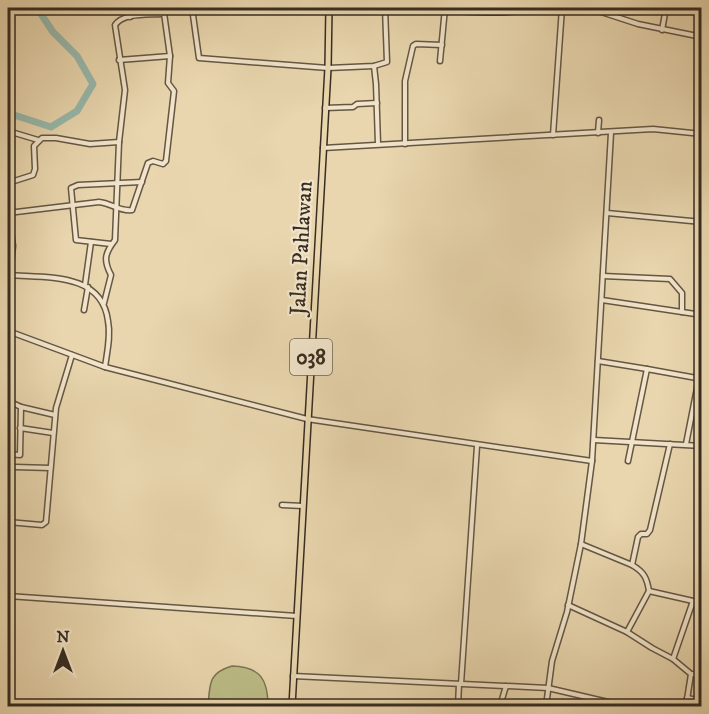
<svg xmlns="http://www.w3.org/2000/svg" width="709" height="714" viewBox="0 0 709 714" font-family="'IM FELL DW Pica',serif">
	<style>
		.garden { fill: #bcbc86; stroke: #7a7454; stroke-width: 1.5 }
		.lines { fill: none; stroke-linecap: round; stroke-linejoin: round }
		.river { stroke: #97b9ac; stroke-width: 7 }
		.minor-casing { stroke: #645744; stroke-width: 7 }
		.primary-casing { stroke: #372d21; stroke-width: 8 }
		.minor { stroke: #f1e4ca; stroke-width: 4 }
		.primary { stroke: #e9d6ae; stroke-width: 5 }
		.labels { text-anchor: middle; stroke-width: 4.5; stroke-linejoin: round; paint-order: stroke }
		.shield { fill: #f1e4ca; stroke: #6f6454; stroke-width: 1.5 }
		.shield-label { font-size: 21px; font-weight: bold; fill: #372d21 }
		.street-label { font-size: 22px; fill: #372d21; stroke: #f1e4ca }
	</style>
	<rect width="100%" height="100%" fill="#e9d6ae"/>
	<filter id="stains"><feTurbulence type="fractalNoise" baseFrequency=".00333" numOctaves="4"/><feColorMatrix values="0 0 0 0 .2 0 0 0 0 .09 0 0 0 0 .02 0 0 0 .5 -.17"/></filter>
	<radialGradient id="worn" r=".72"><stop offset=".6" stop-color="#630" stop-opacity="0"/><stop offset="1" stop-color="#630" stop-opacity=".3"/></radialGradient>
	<!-- garden -->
	<path class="garden" d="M232 666C261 667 268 680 268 706H208C210 684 208 673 232 666Z"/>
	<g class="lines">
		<!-- river -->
		<path class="river" d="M8 113 51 127 77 111 93 84 77 56 53 32 37 8"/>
		<defs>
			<g id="minor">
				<path d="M127 8 130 17"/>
				<path d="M192 8 199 58 328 68 374 66 387 62 385 8"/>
				<path d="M446 8C458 13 516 15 527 8"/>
				<path d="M589 8 638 24 702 37"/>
				<path d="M385 9H397"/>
				<path d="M662 30 666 8"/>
				<path d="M119 60 170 56 164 13"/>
				<path d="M440 61 445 8"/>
				<path d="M374 66 376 84 378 144"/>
				<path d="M325 108 353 107 357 104 377 103"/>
				<path d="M8 131 38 140"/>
				<path d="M598 133 599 120"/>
				<path d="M553 135 562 8"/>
				<path d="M405 144V81L413 46 416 44 442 45"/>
				<path d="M323 148 653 129 702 134"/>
				<path d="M8 183 33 175 35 169 34 146 42 138H56L90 144 119 142 125 90 115 25C123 13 147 15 161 14L165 12V8"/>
				<path d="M8 206 13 246 8 295"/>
				<path d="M8 213 99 202C111 203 120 212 132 210L148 163 153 161 163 164 166 161 174 91 168 83 170 56"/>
				<path d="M607 213 702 222"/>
				<path d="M111 244 76 240 71 188 78 185 142 182"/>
				<path d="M9 275C46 278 102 272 108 321 111 336 107 352 105 367"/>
				<path d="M603 276 670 279 682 293V312"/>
				<path d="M85 285 91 242"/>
				<path d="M602 300 702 315"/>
				<path d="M104 303 111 275C103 260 105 253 115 240L119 142"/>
				<path d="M84 310 88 287"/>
				<path d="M8 331 105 367 307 419 592 461"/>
				<path d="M598 361 647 369"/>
				<path d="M8 401 21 407 20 455 8 454"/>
				<path d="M21 407 55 415"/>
				<path d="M20 428 53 433"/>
				<path d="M594 440 702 446"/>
				<path d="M686 444 699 378"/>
				<path d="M628 461 647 369 702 379"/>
				<path d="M15 467 50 468"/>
				<path d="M282 505 303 506"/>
				<path d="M8 522 42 525 46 522 56 408 72 355"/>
				<path d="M581 544 632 565 638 537 641 534H647L650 530 670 444"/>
				<path d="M8 568 11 523"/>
				<path d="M649 591 693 601 673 659 691 674 686 706"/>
				<path d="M8 596 297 616"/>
				<path d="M693 601 702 604"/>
				<path d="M568 605 627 632 649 591C647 578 644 572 632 565"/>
				<path d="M627 632 652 648 673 659"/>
				<path d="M691 674 702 675"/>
				<path d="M293 676 548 688 625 706"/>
				<path d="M461 684 477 446"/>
				<path d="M687 698 702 701"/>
				<path d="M458 706 459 684"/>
				<path d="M500 706 506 686"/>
				<path d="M546 706 552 661 567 612 581 544 592 461 611 133"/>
			</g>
			<path id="primary" d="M292 706 328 68 329 8"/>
		</defs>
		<!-- minor casing -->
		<use href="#minor" class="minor-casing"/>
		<!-- primary casing -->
		<use href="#primary" class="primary-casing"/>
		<!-- minor -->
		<use href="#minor" class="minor"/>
		<!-- primary -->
		<use href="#primary" class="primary"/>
	</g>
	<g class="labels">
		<!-- shield labels -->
		<rect class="shield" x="290" y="339" width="42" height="36" rx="4.5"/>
		<g class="shield-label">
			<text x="311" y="364">038</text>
		</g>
		<!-- street labels -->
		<g class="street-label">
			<text transform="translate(300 248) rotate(-87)" y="8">Jalan Pahlawan</text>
		</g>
	</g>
	<!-- margin -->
	<rect width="709" height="714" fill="none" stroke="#e9d6ae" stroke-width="30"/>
	<rect x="9" y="9" width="691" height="696" fill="none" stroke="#372d21" stroke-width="3"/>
	<rect x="15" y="15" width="679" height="684" fill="none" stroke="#372d21" stroke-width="1.5"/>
	<!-- north arrow -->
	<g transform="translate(63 651)" stroke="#f1e4ca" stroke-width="4.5" paint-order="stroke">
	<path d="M0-4.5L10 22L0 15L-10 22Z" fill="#372d21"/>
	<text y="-9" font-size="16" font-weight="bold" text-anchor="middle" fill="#372d21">N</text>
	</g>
	<rect width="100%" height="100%" filter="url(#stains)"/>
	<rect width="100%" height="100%" fill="url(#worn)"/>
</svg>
